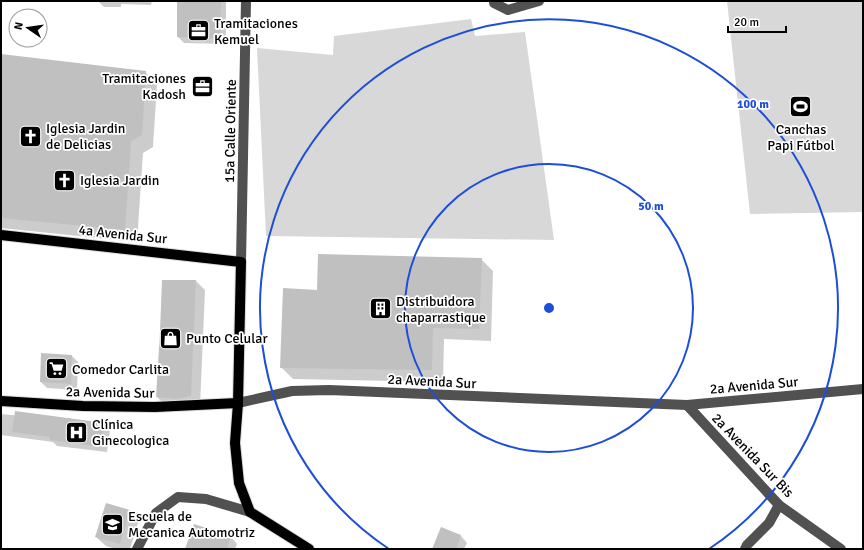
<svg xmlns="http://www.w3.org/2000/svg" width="864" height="550" viewBox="0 0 864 550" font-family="Signika,sans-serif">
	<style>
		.green { fill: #d8d8d8 }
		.shadow { fill: #0003 }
		.building { fill: #c0c0c0 }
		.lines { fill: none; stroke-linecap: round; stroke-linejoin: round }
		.major-casing { stroke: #dbdbdb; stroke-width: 12 }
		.minor { stroke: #515151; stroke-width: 10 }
		.major { stroke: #000; stroke-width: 10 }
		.ring { fill: none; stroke: #1d4ed8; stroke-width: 2 }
		.labels { text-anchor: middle; stroke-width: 3.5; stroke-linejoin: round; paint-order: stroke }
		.poi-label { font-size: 14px; fill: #000; stroke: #fff; text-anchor: start }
		.street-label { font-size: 14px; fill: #000; stroke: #fff }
		.centre { fill: #1d4ed8; stroke: #fff; stroke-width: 2 }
		.ring-label { font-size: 12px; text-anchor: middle; font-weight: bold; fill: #1d4ed8; stroke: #fff; stroke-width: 3.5; stroke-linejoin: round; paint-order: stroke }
	</style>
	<rect width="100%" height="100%" fill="#fff"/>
	<!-- green -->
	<g class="green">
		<path d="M727 1H863V212L750 214Z"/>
		<path d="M471 19 475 36 525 32 554 240 266 236 257 48 333 55 334 36Z"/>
	</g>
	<!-- shadow -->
	<g class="shadow">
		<path d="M98 1H152L151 5 121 4V7H104Z"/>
		<path d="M179 1H226V44L184 43 178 37Z"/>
		<path d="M1 55 145 72 157 84 153 147 143 153 137 242 1 228Z"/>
		<path d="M481 259 493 271 491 341 444 339 443 382 293 379 281 367 318 291Z"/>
		<path d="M196 281 205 290 200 406H166L157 397Z"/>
		<path d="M42 354 72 356 78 362 77 390 47 388 41 382Z"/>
		<path d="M1 414 104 424 110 430 107 452 57 446 53 442 1 435Z"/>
		<path d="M130 511 139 520 130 549H115L106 546 96 537Z"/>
		<path d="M194 525 231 537 237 544 235 549H186Z"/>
		<path d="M441 528 461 536 467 543 464 549H433Z"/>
	</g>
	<!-- building -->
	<g class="building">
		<path d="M177 1H221L220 38 177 37Z"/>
		<path d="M1 54 146 71 142 135 131 141 125 230 1 218Z"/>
		<path d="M318 254 482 258 479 329 433 328 432 370 280 368 283 288 317 290Z"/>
		<path d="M162 280H196L191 396 176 399 156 397 160 331Z"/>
		<path d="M41 353 72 355 71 384 40 382Z"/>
		<path d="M15 411 105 423 101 447 50 440V437L12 432Z"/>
		<path d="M106 503 130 510 120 544 95 537Z"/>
		<path d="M194 524 231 536 227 549H185Z"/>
		<path d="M441 527 461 535 456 549H432Z"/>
	</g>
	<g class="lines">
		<defs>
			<g id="major">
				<path d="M1 235 241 262 238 403 235 443 239 483 250 512 309 549"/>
				<path d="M1 401 83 406 155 407 238 403"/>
			</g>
		</defs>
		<!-- major casing -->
		<use href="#major" class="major-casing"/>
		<!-- minor -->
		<g class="minor">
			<path d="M494 1V3L508 10 539 1"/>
			<path d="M241 262 246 1"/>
			<path d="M238 403 292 391 329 390 687 405 863 389"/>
			<path d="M687 405 779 505 841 549"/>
			<path d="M137 549 156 513 178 497 206 499 250 512"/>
			<path d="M745 549 747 545 769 523 779 505"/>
		</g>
		<!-- major -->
		<use href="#major" class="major"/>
	</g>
	<!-- distance rings -->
	<g class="ring">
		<circle cx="549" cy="308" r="144"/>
		<path d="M389 549A289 289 0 1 1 709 549"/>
	</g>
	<!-- icons -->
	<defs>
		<symbol id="office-square" viewBox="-11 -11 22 22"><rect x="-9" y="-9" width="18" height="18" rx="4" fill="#000" stroke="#fff"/><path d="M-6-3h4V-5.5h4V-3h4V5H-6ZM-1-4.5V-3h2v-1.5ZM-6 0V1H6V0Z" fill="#fff"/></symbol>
		<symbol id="stadium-square" viewBox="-11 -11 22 22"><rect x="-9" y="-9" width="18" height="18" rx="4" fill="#000" stroke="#fff"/><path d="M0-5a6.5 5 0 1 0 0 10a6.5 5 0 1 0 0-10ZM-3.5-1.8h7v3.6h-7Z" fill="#fff"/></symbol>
		<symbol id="church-square" viewBox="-11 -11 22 22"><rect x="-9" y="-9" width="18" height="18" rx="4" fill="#000" stroke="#fff"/><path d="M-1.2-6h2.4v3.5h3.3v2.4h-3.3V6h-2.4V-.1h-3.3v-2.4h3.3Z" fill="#fff"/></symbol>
		<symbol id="building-square" viewBox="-11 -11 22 22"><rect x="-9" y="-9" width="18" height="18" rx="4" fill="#000" stroke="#fff"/><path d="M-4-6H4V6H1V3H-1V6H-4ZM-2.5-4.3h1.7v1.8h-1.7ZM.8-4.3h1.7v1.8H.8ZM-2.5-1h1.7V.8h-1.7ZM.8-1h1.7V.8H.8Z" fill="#fff"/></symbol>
		<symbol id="shop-square" viewBox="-11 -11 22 22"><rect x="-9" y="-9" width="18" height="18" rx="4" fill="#000" stroke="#fff"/><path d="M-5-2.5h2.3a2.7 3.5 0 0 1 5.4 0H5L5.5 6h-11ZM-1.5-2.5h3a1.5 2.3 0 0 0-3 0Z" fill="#fff"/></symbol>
		<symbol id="supermarket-square" viewBox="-11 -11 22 22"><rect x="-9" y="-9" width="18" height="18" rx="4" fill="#000" stroke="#fff"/><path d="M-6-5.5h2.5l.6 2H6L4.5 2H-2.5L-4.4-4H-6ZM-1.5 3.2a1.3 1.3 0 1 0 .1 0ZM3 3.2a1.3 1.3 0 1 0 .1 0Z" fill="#fff"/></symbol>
		<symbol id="hospital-square" viewBox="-11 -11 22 22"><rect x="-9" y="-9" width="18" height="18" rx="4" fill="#000" stroke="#fff"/><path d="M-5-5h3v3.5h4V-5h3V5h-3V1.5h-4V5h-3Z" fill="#fff"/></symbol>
		<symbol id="school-square" viewBox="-11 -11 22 22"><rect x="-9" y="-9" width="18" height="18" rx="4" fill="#000" stroke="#fff"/><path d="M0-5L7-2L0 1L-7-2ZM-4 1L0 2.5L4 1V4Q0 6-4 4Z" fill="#fff"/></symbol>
	</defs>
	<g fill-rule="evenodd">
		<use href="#office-square" x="186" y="18" width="25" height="25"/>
		<use href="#office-square" x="190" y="74" width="25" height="25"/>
		<use href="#stadium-square" x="788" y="94" width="25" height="25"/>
		<use href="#church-square" x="18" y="124" width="25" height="25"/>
		<use href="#church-square" x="52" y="168" width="25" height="25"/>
		<use href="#building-square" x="368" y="296" width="25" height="25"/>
		<use href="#shop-square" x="158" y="326" width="25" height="25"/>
		<use href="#supermarket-square" x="44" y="356" width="25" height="25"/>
		<use href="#hospital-square" x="64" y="420" width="25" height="25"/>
		<use href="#school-square" x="100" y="512" width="25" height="25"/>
	</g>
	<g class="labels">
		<!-- poi labels -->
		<g class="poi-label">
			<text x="214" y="28">Tramitaciones<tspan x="214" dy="16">Kemuel</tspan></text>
			<text x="186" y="83" text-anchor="end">Tramitaciones<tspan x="186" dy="16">Kadosh</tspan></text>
			<text x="46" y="133">Iglesia Jardin<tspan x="46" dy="16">de Delicias</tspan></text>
			<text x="801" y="134" text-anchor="middle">Canchas<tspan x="801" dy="16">Papi Fútbol</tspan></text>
			<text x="80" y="185">Iglesia Jardin</text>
			<text x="396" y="306">Distribuidora<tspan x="396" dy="16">chaparrastique</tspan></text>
			<text x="186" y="343">Punto Celular</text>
			<text x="72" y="374">Comedor Carlita</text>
			<text x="92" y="429">Clínica<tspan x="92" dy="16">Ginecologica</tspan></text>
			<text x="128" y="521">Escuela de<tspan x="128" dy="16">Mecanica Automotriz</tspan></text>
		</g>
		<!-- street labels -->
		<g class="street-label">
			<text transform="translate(230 131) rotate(-89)" y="5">15a Calle Oriente</text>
			<text transform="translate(123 234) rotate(6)" y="5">4a Avenida Sur</text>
			<text transform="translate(432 381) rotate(3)" y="5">2a Avenida Sur</text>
			<text transform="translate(754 385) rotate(-5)" y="5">2a Avenida Sur</text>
			<text transform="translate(110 392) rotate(1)" y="5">2a Avenida Sur</text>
			<text transform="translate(753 455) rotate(46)" y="5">2a Avenida Sur Bis</text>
		</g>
	</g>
	<circle cx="549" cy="308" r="6" class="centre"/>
	<g class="ring-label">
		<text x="753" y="108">100 m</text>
		<text x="651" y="210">50 m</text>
	</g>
	<!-- border -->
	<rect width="864" height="550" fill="none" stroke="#000000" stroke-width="4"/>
	<!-- north arrow -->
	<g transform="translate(28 28) rotate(283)"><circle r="19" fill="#ffffff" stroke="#999999"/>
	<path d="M0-3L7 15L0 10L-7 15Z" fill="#000000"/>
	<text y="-6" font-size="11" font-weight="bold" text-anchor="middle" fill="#000000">N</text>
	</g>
	<!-- scale -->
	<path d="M728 26v6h58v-6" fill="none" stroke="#000000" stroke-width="2"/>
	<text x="734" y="26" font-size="12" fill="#000000" stroke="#ffffff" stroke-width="3" paint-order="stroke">20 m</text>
</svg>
